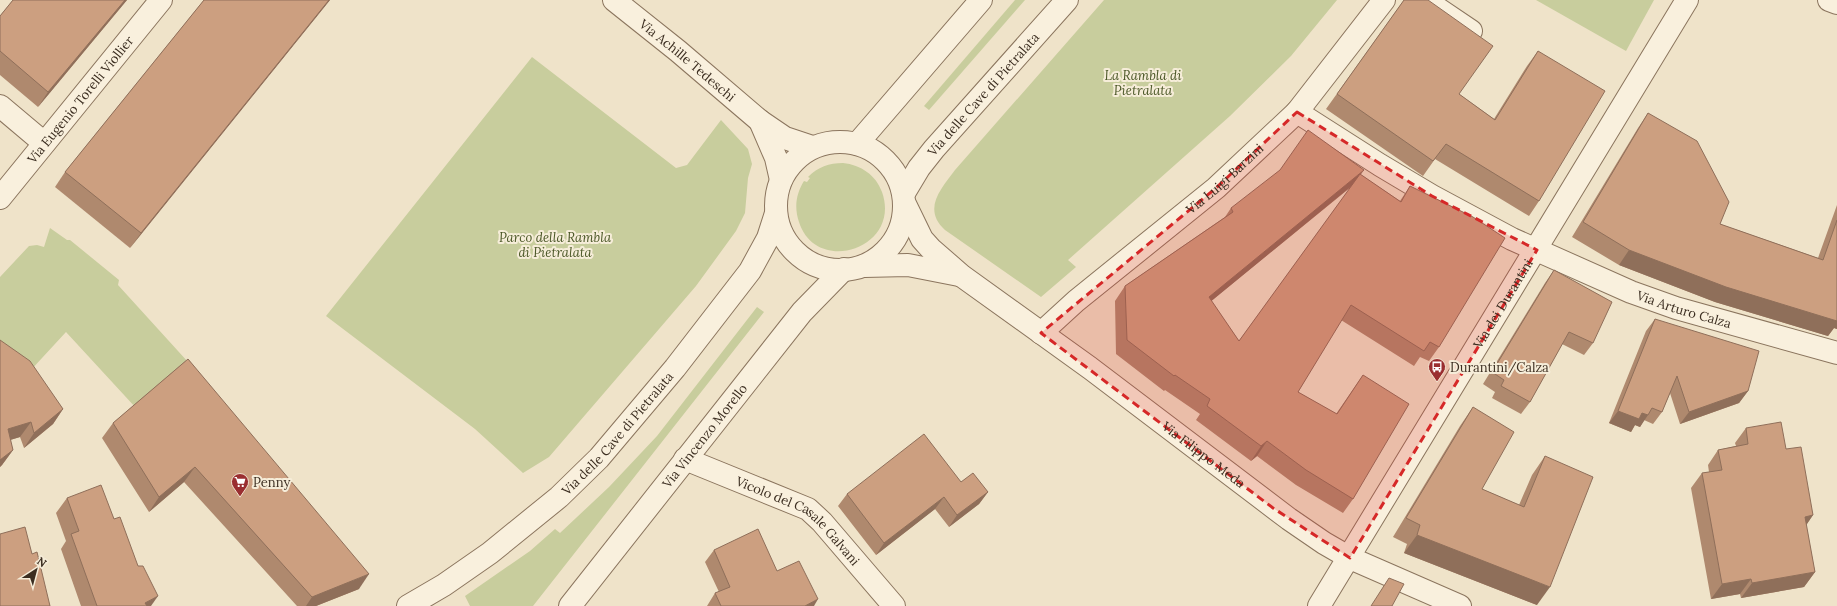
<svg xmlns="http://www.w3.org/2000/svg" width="1837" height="606" viewBox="0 0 1837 606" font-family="Lora,serif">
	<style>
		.green { fill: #c8cd9d }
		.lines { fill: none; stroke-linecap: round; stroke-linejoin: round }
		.minor-casing { stroke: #8b755e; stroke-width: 24 }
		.tertiary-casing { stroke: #8b755e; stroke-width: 24 }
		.minor { stroke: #f9f0dd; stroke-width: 22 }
		.tertiary { stroke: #f9f0dd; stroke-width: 22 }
		.wall { fill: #af896e; fill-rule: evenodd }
		.shaded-wall { fill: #8f6f5a }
		.building { fill: #cc9f80; stroke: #8f6f5a }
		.marked { fill: #d62828; fill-opacity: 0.2; stroke: #d62828; stroke-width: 3; stroke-dasharray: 8 5; stroke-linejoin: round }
		.labels { text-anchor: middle; stroke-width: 4; stroke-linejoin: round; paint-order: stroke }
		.street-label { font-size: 13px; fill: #3c2e21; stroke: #f6edd9 }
		.park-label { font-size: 13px; font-style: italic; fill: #4c5828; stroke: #f6edd9 }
		.poi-label { font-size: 13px; fill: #3c2e21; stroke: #f6edd9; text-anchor: start }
	</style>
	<rect width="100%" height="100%" fill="#efe3c9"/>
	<!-- green -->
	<g class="green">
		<path d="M1015 0H1025L929 110 924 106Z"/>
		<path d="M1104 0H1337L1291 56 1230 116 1068 260 1076 267 1041 297 945 230C922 209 941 189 955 170Z"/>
		<path d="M1536 0H1654L1626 51Z"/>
		<path d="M532 57 676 168 687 165 721 120 748 149 752 164 748 178 745 213 736 231 696 286 549 457 523 473 475 429 326 316Z"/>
		<path d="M843 163C861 165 876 175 882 192 902 249 816 276 799 222 794 207 796 194 804 181L807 182 810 178 808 177C818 167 829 163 843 163Z"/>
		<path d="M50 228 67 240H70L119 280 118 285 188 362 136 408 66 332 30 371 0 343V277L29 246 37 245 44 247Z"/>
		<path d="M757 307 764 312 533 606H470L465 596 530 551 555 529 560 533 609 487 657 436Z"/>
	</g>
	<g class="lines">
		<defs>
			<g id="minor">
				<path id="s1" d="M614 0 678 51 760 121 785 138 812 147"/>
				<path d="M1425 0 1471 31"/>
				<path d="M1829 0 1837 3"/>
				<path d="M0 106 44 143"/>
				<path id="s2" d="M1297 112 1380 165 1432 196 1512 239 1631 292 1676 308 1837 353"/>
				<path d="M760 121 776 158 781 180"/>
				<circle cx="840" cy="206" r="64"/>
				<path d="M857 144 981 0"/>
				<path id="s3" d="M904 193 919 168 934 149 1067 0"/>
				<path id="s4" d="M0 198 161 0"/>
				<path id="s5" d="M905 204 922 239 931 249 962 276 1090 368 1289 519 1324 543 1350 558 1460 606"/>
				<path d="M864 266 908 265 959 275"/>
				<path id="s6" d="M1041 333 1076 301 1216 188 1297 112 1384 0"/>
				<path id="s7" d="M685 459 808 509 822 522 894 606"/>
				<path id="s8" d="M408 606 444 585 490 553 559 497 599 458 675 368 750 271 768 238 776 213"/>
				<path id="s9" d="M570 606 802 312 844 269"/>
			</g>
			<g id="tertiary">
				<path id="s10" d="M1319 606 1687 0"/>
			</g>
		</defs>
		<!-- minor casing -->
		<use href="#minor" class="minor-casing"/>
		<!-- tertiary casing -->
		<use href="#tertiary" class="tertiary-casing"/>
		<!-- minor -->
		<use href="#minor" class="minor"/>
		<!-- tertiary -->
		<use href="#tertiary" class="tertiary"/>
	</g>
	<!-- wall -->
	<g class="wall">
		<path d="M13 0H127L38 107 0 75V16Z"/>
		<path d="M204 0H330L130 248 55 187 65 172Z"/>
		<path d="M1404 0 1459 94 1494 119 1527 66 1538 51 1539 201 1529 216 1435 159 1423 176 1326 109Z"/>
		<path d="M1648 113 1720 224 1818 258 1837 205V329L1834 328 1828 336 1715 302 1619 265 1572 237 1638 128Z"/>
		<path d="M1361 175 1400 201 1410 186 1439 347 1429 361 1420 357 1414 366 1341 320 1298 392 1336 414 1363 375 1353 499 1343 513 1296 485 1257 456 1251 461 1196 420 1200 414 1165 390 1164 391 1116 354 1115 301 1125 286 1225 217 1231 208ZM1351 187 1239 341 1211 301Z"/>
		<path d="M1554 270 1593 343 1584 355 1562 344 1530 402 1521 414 1492 398 1495 392 1483 384 1545 283Z"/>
		<path d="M1655 319 1748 391 1739 403 1680 424 1670 393 1662 412 1653 424 1644 420 1640 427 1635 425 1631 432 1609 423 1646 331Z"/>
		<path d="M0 340 63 409 53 424 24 448 20 437 10 440 13 450 2 465 0 467Z"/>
		<path d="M188 359 359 589 316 606H297L184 482 149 512 102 438 113 423Z"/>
		<path d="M1473 407 1482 489 1519 505 1532 475 1545 456 1537 605 1404 553 1407 544 1393 537 1460 426Z"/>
		<path d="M1746 428 1786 449 1813 515 1806 525 1815 572 1804 587 1741 598 1740 594 1711 599 1691 488 1702 473 1709 472 1708 465 1718 450 1736 446 1735 443Z"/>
		<path d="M961 482 988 492 979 504 949 527 935 509 876 555 838 506 847 494Z"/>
		<path d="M67 498 114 519 151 606H81L61 549 66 541 56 513Z"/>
		<path d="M714 550 777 571 814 606H707L715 593 719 592 705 562Z"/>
	</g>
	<!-- shaded-wall -->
	<g class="shaded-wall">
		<path d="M125 0H127L38 107 48 92Z"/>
		<path d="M329 0H330L130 248 141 233Z"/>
		<path d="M1364 170 1354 184 1198 312 1209 297Z"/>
		<path d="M1629 250 1837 318V329L1834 328 1828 336 1715 302 1619 265Z"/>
		<path d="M1748 391 1739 403 1680 424 1689 412Z"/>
		<path d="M63 409 53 424 24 448 34 433Z"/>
		<path d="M1618 411 1642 413 1648 415 1640 427 1635 425 1631 432 1609 423Z"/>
		<path d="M31 422 20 437 0 443 8 429Z"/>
		<path d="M1267 441 1257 456 1251 461 1261 446Z"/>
		<path d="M13 450 2 465 0 467V460Z"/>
		<path d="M195 467 184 482 149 512 159 497Z"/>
		<path d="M988 492 979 504 949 527 957 515Z"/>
		<path d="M944 497 935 509 876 555 884 543Z"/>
		<path d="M1813 515 1803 530 1805 517Z"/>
		<path d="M1417 535 1550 587 1537 605 1404 553Z"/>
		<path d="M1815 572 1804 587 1741 598 1752 583Z"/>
		<path d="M369 574 359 589 316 606H306L312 597Z"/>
		<path d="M1751 579 1740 594 1711 599 1722 584Z"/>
		<path d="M158 596 151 606H142L145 603Z"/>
		<path d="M818 599 814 606H805Z"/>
	</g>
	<!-- building -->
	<g class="building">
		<path d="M13 0H125L48 92 0 51V16Z"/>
		<path d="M204 0H329L141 233 65 172Z"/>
		<path d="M1404 0H1428L1493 46 1459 94 1495 120 1538 51 1605 91 1539 201 1446 144 1433 161 1337 94Z"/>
		<path d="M1648 113 1697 141 1729 202 1720 224 1823 260 1837 220V321L1726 287 1629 250 1583 222Z"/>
		<path d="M1308 130 1364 170 1209 297 1239 341 1360 174 1401 202 1410 186 1473 217 1505 238 1439 347 1430 342 1424 351 1351 305 1298 392 1337 414 1363 375 1409 404 1353 499 1306 470 1267 441 1261 446 1207 406 1210 399 1175 375 1174 376 1127 340 1125 286 1233 212 1231 208 1280 170Z"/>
		<path d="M1554 270 1612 302 1593 343 1569 332 1530 402 1501 386 1504 380 1492 372Z"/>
		<path d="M1655 319 1759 351 1748 391 1689 412 1677 376 1662 412 1652 408 1648 415 1642 413 1639 419 1618 411Z"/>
		<path d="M0 340 30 361 63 409 34 433 31 422 8 429 13 450 0 460Z"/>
		<path d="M188 359 369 574 312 597 195 467 159 497 113 423Z"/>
		<path d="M1473 407 1514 432 1482 489 1524 507 1545 456 1593 477 1550 587 1417 535 1420 525 1406 518Z"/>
		<path d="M1781 422 1786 449 1801 447 1813 515 1805 517 1815 572 1752 583 1751 579 1722 584 1702 473 1722 470 1718 450 1748 444 1746 428Z"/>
		<path d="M924 434 961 482 973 473 988 492 957 515 944 497 884 543 847 494Z"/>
		<path d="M101 485 114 519 120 517 138 566H143L158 596 145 603 147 606H97L71 534 79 531 67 498Z"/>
		<path d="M25 527 32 554 37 552 50 606H0V534Z"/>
		<path d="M758 529 777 571 799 561 818 599 805 606H721L715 593 730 587 714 550Z"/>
		<path d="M1389 578 1404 584 1392 606H1371Z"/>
	</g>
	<!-- marked area -->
	<path class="marked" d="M1297 112 1432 196 1537 250 1350 558 1273 508 1041 333 1216 188Z"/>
	<!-- icons -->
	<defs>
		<symbol id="bus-pin" viewBox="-11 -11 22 30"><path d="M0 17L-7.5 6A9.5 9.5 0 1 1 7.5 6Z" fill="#9a2e30" stroke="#f6edd9"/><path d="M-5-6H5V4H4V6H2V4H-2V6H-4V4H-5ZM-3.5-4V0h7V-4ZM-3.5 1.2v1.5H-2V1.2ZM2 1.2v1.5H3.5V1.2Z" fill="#fff"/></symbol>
		<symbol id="supermarket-pin" viewBox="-11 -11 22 30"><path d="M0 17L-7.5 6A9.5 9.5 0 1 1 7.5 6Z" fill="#9a2e30" stroke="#f6edd9"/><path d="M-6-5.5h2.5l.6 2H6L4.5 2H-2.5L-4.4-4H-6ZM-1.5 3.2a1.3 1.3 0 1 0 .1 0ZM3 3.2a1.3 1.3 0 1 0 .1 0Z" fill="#fff"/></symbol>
	</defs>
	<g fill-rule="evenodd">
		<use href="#bus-pin" x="1427" y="357" width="20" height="27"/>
		<use href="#supermarket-pin" x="230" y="472" width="20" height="27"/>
	</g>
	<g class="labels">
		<!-- street labels -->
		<g class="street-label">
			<text dy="5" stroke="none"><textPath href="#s1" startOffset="95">Via Achille Tedeschi</textPath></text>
			<text dy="5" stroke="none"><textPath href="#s3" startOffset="127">Via delle Cave di Pietralata</textPath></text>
			<text dy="5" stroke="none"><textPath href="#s4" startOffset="127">Via Eugenio Torelli Viollier</textPath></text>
			<text dy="5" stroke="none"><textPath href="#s6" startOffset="240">Via Luigi Barzini</textPath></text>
			<text dy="5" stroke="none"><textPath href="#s10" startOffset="354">Via dei Durantini</textPath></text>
			<text dy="5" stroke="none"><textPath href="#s2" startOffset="436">Via Arturo Calza</textPath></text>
			<text dy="5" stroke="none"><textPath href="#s8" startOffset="273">Via delle Cave di Pietralata</textPath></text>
			<text dy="5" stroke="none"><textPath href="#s9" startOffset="217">Via Vincenzo Morello</textPath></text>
			<text dy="5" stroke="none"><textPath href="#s5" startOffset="394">Via Filippo Meda</textPath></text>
			<text dy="5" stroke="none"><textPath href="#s7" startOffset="131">Vicolo del Casale Galvani</textPath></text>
		</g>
		<!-- park labels -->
		<g class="park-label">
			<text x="1143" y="80">La Rambla di<tspan x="1143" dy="15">Pietralata</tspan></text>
			<text x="555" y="242">Parco della Rambla<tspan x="555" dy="15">di Pietralata</tspan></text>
		</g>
		<!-- poi labels -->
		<g class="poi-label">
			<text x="1450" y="372">Durantini/Calza</text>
			<text x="253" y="487">Penny</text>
		</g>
	</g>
	<!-- north arrow -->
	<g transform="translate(36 570) rotate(36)" stroke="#f6edd9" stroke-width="3" paint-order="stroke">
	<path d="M0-3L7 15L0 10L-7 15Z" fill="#3c2e21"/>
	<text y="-6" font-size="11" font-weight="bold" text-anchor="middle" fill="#3c2e21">N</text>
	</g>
</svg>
